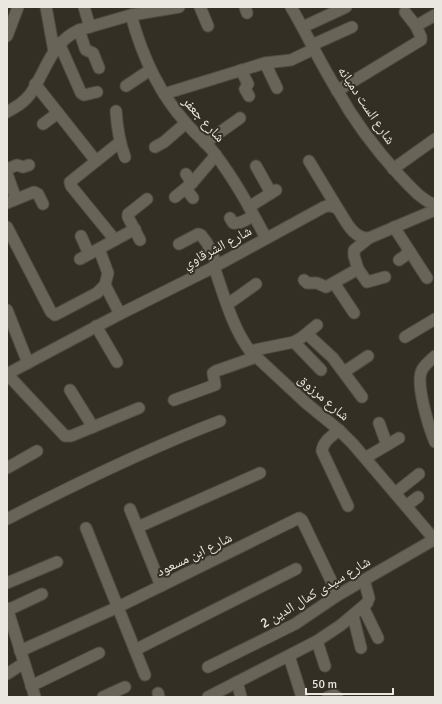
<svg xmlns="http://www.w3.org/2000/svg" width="442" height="704" viewBox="0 0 442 704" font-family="Signika,'Noto Naskh Arabic',sans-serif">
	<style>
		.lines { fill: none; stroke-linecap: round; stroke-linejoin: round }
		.minor-casing { stroke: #524d44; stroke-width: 13 }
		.tertiary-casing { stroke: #524d44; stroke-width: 13 }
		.minor { stroke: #696458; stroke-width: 11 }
		.tertiary { stroke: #696458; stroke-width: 11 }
		.labels { text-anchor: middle; stroke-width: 4; stroke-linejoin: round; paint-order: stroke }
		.street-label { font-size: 14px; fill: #eae7e0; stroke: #342f24 }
	</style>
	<rect width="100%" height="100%" fill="#342f24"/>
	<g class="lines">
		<defs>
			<g id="minor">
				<path d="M46 7 54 51"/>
				<path d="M84 7 90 27"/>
				<path d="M200 7 208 26"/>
				<path d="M245 7 247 13"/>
				<path d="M405 12 416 26"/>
				<path d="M131 15C142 56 158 92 186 123 195 134 207 143 215 154 235 180 251 210 266 238"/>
				<path d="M303 27 346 7"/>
				<path d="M79 30 85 48 86 50 93 53 99 68"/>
				<path d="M7 36 18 7"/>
				<path d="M59 43 81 93 84 95 97 92"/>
				<path d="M312 45 352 27"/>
				<path d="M265 63 277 88"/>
				<path d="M241 70 248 84 245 89 249 96"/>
				<path d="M35 84 96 161"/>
				<path d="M126 86 150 70"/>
				<path d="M337 91 421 40V37L416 26 435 15"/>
				<path d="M164 94 265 63 291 60 314 49"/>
				<path d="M116 111C117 127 119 141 125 157"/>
				<path d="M7 112C16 107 25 102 31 93 47 69 51 43 79 30L131 15 179 7"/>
				<path d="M43 124 58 113"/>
				<path d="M205 143 240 118"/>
				<path d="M155 147 164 142 186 123"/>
				<path d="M309 161 338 209"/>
				<path d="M256 166 271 193"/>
				<path d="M7 169 17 165 23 167 29 165"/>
				<path d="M393 169 435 139"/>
				<path d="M7 174 16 199"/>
				<path d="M186 174 192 183"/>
				<path d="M186 189 193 198"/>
				<path d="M175 197 192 183 216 155"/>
				<path d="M7 203 34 192 38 194 43 204"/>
				<path d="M249 207 276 190"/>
				<path d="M230 218 233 223C240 224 248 219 253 215"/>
				<path d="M7 227 51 312 55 315 97 293 105 285 108 273 99 249"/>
				<path d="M394 227 427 278"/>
				<path d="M81 236 89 254"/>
				<path d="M115 240 71 186 70 182 120 142"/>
				<path d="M140 240 128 217V214L147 199"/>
				<path d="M179 244 198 234 201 235 207 243 217 265"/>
				<path d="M80 259 135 229"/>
				<path d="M399 260 410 252"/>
				<path d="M214 267C224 295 232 327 250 351L306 403 339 430 353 444 434 539"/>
				<path d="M358 269 367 282 385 277"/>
				<path d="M304 280 307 283H317L326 287 358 269 354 256V250L369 238"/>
				<path d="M334 283 354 313"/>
				<path d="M105 285 120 314"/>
				<path d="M228 304 256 284"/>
				<path d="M7 310 28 363"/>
				<path d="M96 326 117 362"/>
				<path d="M307 334 333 358 362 397"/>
				<path d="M405 337 435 319"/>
				<path d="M294 342 321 370"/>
				<path d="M250 351 294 342 301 338 317 325"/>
				<path d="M435 356C431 360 425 364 422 370 415 383 429 428 435 442"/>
				<path d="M344 372 368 356"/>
				<path d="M7 374 120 314 214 267 324 207C329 205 333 206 338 209 346 221 353 239 369 238L435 210"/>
				<path d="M7 374 65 436H71L139 408"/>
				<path d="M70 390 93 427"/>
				<path d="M174 400 215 385 213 373 216 371 256 357"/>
				<path d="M379 423 387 445"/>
				<path d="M339 430C332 436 323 441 322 451L348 506"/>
				<path d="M365 458 399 438"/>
				<path d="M7 468 37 451"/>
				<path d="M395 493 419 474"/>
				<path d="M406 506 418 497"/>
				<path d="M130 509 161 586"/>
				<path d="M7 519C77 483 147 449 220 421"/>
				<path d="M138 527 260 473"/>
				<path d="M86 528 145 675"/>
				<path d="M7 583 57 562"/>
				<path d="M363 607 378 638"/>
				<path d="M7 608 35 697"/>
				<path d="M8 610 42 594"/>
				<path d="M353 616 361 648"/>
				<path d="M317 641 325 666"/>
				<path d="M135 650 296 569"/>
				<path d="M20 651 118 607 299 518 302 520 338 595"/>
				<path d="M289 656 302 697"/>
				<path d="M208 667 295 624 338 595 435 539"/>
				<path d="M7 674 24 663"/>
				<path d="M237 682 241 697"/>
				<path d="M31 686 99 653"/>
				<path d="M158 693 159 697"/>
				<path d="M103 697 125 687"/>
				<path d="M208 697 317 641 341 625 367 603 369 598 364 580"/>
				<path d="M328 697 334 695 337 697"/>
			</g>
			<path id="tertiary" d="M291 7C307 34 320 63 337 90 353 119 378 152 400 176 411 187 420 199 435 205"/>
		</defs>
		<!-- minor casing -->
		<use href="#minor" class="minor-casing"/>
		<!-- tertiary casing -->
		<use href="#tertiary" class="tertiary-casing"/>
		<!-- minor -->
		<use href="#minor" class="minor"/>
		<!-- tertiary -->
		<use href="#tertiary" class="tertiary"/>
	</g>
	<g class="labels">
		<!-- street labels -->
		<g class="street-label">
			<text transform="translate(367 105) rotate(56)" y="5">شارع الست دميانه</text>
			<text transform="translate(204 119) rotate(48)" y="5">شارع جعفر</text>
			<text transform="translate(217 247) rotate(-28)" y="5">شارع الشرقاوي</text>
			<text transform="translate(324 397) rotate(41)" y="5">شارع مرزوق</text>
			<text transform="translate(194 554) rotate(-26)" y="5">شارع ابن مسعود</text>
			<text transform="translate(315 592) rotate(-31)" y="5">شارع سيدى كمال الدين 2</text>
		</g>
	</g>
	<!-- border -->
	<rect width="442" height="704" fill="none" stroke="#eae7e0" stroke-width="16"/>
	<!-- scale -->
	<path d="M306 688v6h87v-6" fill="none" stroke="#eae7e0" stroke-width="2"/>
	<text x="312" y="688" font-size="12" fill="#eae7e0" stroke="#342f24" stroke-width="3" paint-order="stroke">50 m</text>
</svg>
